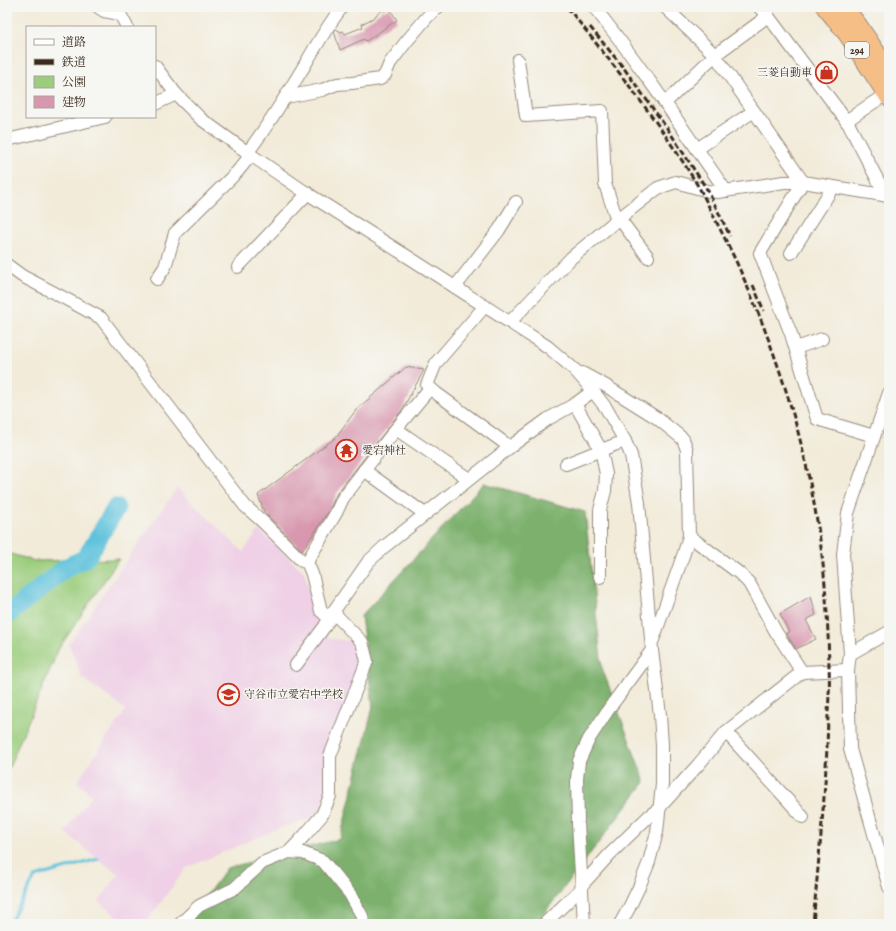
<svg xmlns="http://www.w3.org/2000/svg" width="896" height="931" viewBox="0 0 896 931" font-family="Alegreya,'Noto Serif JP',serif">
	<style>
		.built { fill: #efd0e6 }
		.green { fill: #9bcd7d; stroke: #6b7c4e }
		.forest { fill: #7cb06c; stroke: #5c6d45 }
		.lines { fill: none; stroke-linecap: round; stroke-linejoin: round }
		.stream { stroke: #5ec2dc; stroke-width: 3 }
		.river { stroke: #5ec2dc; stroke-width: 19 }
		.building { fill: #d897af }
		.minor-casing { stroke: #968a7c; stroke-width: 14 }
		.highway-casing { stroke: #968a7c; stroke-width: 19 }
		.minor { stroke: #fff; stroke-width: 12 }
		.highway { stroke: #f6be87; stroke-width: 17 }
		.rail { stroke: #3b2a1e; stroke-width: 3; stroke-dasharray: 6 3; stroke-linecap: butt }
		.labels { text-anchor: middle; stroke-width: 3; stroke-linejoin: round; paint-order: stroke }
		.shield { fill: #f6f6f2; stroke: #73675e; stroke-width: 1 }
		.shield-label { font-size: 10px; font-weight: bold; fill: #3b2a1e }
		.poi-label { font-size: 11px; fill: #3b2a1e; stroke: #f6f6f2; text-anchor: start }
	</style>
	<rect width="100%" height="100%" fill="#f6f6f2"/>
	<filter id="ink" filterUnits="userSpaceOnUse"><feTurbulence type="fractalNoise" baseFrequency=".025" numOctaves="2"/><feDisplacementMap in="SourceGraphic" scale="8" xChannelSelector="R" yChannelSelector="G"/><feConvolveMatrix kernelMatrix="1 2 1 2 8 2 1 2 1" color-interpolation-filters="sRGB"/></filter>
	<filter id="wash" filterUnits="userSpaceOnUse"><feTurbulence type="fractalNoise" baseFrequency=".012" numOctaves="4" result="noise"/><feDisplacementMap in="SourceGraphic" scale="16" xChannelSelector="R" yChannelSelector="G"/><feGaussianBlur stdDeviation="0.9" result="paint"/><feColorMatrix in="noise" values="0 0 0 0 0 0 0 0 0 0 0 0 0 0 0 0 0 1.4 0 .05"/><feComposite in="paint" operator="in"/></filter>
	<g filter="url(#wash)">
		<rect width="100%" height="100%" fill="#f2ebd9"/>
		<!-- built -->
		<path class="built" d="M177 488 243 552 259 530 304 572 317 618 330 639 362 642 367 661 330 756 322 815 306 820 282 827 186 868 145 924H125L99 901 119 874 98 859 65 832 92 795 77 782 126 710 82 678 69 644Z"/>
		<!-- green -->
		<path class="green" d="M7 553 35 561 119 559 59 648 7 772Z"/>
		<!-- forest -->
		<path class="forest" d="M484 483 585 512 602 668 645 782 536 924H185L227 868 340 839 373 707 361 616Z"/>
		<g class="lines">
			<!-- stream -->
			<path class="stream" d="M9 924 35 877 98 859"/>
			<!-- river -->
			<path class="river" d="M7 615 67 567 86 558 116 508"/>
		</g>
		<g id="blocks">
			<!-- building -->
			<g class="building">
				<path d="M389 8 397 20 366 41 364 39 340 50 334 31 336 29 341 32 343 31 345 34 363 27 362 24 375 17 376 15 383 10 385 11Z"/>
				<path d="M406 367 424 370 402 410 337 493 328 512 302 551 264 512 258 495 335 438 356 410Z"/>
				<path d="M811 596 816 615 806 620 816 639 796 649 786 633 789 632 780 614Z"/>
			</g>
		</g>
	</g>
	<g filter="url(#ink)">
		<use href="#blocks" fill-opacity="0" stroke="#968a7c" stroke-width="1"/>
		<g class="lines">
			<defs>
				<g id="minor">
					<path d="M98 7 104 11 120 14"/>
					<path d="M120 7V14L127 27"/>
					<path d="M594 7C641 66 683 129 726 191"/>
					<path d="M665 7 715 55 803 182 760 253 791 334 817 419 874 436"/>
					<path d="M759 7 768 16 848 123 886 196"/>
					<path d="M518 60 526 116 602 111 605 184 617 220"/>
					<path d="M155 66 176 94 201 119 251 155 305 192 413 260 548 347 575 370 593 391 606 408 625 441 631 455 639 503 652 650 660 715 662 745V784L657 832 649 862 639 887 629 908 620 924"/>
					<path d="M286 97 322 90 337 84 352 83 380 79 385 75 390 63 406 42 428 16 438 7"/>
					<path d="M665 103 715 55 768 16"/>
					<path d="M155 104 176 94"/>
					<path d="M846 121 889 92"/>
					<path d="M7 140 105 117"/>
					<path d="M697 149 754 111"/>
					<path d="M247 153C269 125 287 94 306 63 317 44 328 25 342 7"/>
					<path d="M619 218 648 257"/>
					<path d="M791 253 833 187"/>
					<path d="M7 265 22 276 66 299 101 318 245 506 263 522 302 561 307 562 312 574 321 611 330 619"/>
					<path d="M238 267 308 193"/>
					<path d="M157 279 165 267 175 233 237 172 251 155"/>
					<path d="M455 287 499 230 516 202"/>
					<path d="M485 306 436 363 427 385 436 393 510 447"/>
					<path d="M510 322 571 258 617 220 658 188 676 182 708 191 718 192 784 182H803L889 196"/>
					<path d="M796 348 822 339"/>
					<path d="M582 373 606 386 657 418 683 439 687 450 689 536 684 553 653 640"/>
					<path d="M889 393 848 513 843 554 850 654 848 670 850 749 889 887"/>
					<path d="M575 404 601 450 606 474 605 491 600 510V577"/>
					<path d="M396 429 469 479"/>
					<path d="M566 464 601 450 625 441"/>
					<path d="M364 470 425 514"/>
					<path d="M689 536 739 573 749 583 776 632 802 672 848 670"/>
					<path d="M307 562 336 513 343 498 396 429 430 388"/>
					<path d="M850 654 889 632"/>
					<path d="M296 665 325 626 333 612 368 562 384 547 510 447 548 419 575 404 593 391"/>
					<path d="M726 732 803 817"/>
					<path d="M660 807 698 765 726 732 802 672"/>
					<path d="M289 852 305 835 322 815 330 796V756L367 661 362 642 333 612"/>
					<path d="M582 885 609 855 649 816 660 808"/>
					<path d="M180 924 199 906 235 888 262 863 289 852 303 853 323 861 350 894 362 916 364 924"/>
					<path d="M544 924 582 888"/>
					<path d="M584 924 578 823 577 779 579 761 589 739 608 710 652 650"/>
				</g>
				<g id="highway">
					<path d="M825 7 847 34 889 98"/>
					<path d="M844 7 859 26 889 71"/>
				</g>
			</defs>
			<!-- minor casing -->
			<use href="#minor" class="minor-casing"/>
			<!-- highway casing -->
			<use href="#highway" class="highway-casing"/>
			<!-- minor -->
			<use href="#minor" class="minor"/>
			<!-- highway -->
			<use href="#highway" class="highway"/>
			<!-- rail -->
			<g class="rail">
				<path d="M567 7C613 64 660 123 698 186 704 196 709 207 714 217 723 235 732 252 740 270 775 348 802 431 816 515 825 565 828 617 829 668 830 682 829 697 828 712 827 783 819 853 813 924"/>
				<path d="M590 27 623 67 669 131 708 191 730 236"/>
				<path d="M753 285 764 311"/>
			</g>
		</g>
	</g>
	<!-- icons -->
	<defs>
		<symbol id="shop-ring" viewBox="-11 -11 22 22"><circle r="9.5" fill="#f6f6f2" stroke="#c8321e" stroke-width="1.5"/><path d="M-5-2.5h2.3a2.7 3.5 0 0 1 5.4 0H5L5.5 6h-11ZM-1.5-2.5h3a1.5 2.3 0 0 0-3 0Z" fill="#c8321e"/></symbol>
		<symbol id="temple-ring" viewBox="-11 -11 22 22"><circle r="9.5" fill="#f6f6f2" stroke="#c8321e" stroke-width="1.5"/><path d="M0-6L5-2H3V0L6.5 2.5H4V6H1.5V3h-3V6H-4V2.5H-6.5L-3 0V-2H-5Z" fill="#c8321e"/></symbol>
		<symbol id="school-ring" viewBox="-11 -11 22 22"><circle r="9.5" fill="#f6f6f2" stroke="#c8321e" stroke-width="1.5"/><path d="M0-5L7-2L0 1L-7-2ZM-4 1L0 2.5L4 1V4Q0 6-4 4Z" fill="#c8321e"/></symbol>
	</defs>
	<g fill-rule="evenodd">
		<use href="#shop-ring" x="814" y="60" width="25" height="25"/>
		<use href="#temple-ring" x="334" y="438" width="25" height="25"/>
		<use href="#school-ring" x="216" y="682" width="25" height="25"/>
	</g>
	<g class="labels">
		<!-- shield labels -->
		<rect class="shield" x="845" y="42" width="24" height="16" rx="3"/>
		<g class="shield-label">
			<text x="857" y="54">294</text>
		</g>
		<!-- poi labels -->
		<g class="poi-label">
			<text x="812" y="76" text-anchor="end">三菱自動車</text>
			<text x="362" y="454">愛宕神社</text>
			<text x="244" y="698">守谷市立愛宕中学校</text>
		</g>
	</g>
	<!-- margin -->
	<rect width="896" height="931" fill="none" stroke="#f6f6f2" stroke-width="24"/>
	<!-- legend -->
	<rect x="26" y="26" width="130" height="92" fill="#f6f6f2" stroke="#aba49d"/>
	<rect x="34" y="39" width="20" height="6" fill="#ffffff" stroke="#aba49d"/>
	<text x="62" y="46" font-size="12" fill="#3b2a1e">道路</text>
	<rect x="34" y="59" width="20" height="6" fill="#3b2a1e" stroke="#aba49d"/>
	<text x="62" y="66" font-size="12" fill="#3b2a1e">鉄道</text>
	<rect x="34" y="76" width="20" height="12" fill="#9bcd7d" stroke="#aba49d"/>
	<text x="62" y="86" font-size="12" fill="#3b2a1e">公園</text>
	<rect x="34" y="96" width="20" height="12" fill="#d897af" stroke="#aba49d"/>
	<text x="62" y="106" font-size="12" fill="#3b2a1e">建物</text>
</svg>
